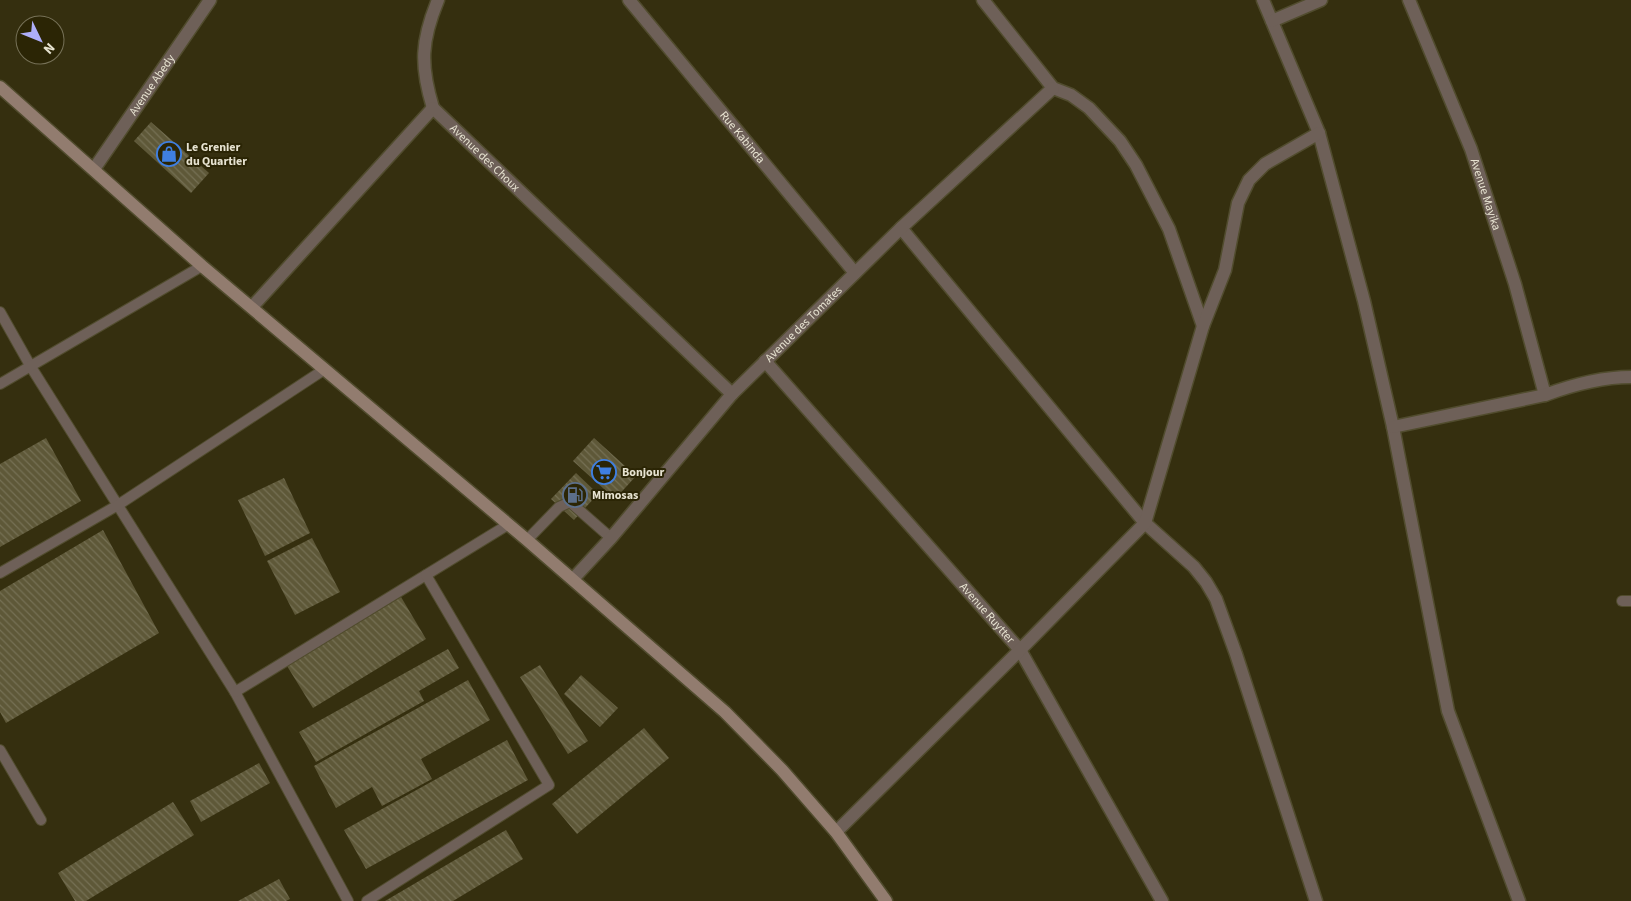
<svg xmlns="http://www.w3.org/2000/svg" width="1631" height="901" viewBox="0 0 1631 901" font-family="'Source Sans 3',sans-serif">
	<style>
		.building { fill: url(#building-back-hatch) }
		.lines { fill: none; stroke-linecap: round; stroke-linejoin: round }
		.service-casing { stroke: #514c2e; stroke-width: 12 }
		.minor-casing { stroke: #514c2e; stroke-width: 15 }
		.secondary-casing { stroke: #514c2e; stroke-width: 15 }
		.service { stroke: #6e6058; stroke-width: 10 }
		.minor { stroke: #6e6058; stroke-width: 12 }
		.secondary { stroke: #927c6f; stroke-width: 12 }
		.labels { text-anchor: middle; stroke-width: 4; stroke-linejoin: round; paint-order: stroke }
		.street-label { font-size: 12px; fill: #e7e3d1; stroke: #2b2505 }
		.poi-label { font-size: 12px; font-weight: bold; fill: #e7e3d1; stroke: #2b2505; text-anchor: start }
	</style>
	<defs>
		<pattern id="building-back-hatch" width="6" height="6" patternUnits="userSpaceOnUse" patternTransform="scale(1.25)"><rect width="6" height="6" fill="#5e5838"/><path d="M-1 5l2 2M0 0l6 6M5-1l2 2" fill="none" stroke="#757054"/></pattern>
	</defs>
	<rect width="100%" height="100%" fill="#352f0f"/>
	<!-- building -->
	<g class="building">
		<path d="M151 122 209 173 191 193 134 141Z"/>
		<path d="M46 438 81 501 0 547V464Z"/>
		<path d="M594 438 636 476 615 499 573 461Z"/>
		<path d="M576 473 598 494 574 520 551 499Z"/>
		<path d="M284 478 310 533 265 556 238 500Z"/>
		<path d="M103 530 159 633 6 723 0 712V591Z"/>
		<path d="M312 538 340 592 295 615 267 561Z"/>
		<path d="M401 597 426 639 313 708 287 666Z"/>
		<path d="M448 649 459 668 419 691 424 701 316 762 299 732Z"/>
		<path d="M540 665 588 741 568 754 520 677Z"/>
		<path d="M581 675 618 708 600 727 564 694Z"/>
		<path d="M468 680 490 720 421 759 432 779 382 806 372 787 336 808 314 766Z"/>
		<path d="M644 728 669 758 577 834 552 804Z"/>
		<path d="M507 740 528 780 366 869 344 830Z"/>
		<path d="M259 763 270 783 201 822 190 801Z"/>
		<path d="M173 802 194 835 86 901H75L58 873Z"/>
		<path d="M506 830 523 859 453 901H385Z"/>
		<path d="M279 879 290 899 286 901H238Z"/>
	</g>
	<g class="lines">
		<defs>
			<g id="service">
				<path d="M0 312 31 367 235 692 348 901"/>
				<path d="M0 384 202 266"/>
				<path d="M527 540 559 507 570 502 611 538"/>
				<path d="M0 573 118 505 325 369"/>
				<path d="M1622 601H1631"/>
				<path d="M235 692 509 524"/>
				<path d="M0 750 41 820"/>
				<path d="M367 901 549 785 426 575"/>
			</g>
			<g id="minor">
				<path id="s1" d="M629 0 855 273"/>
				<path d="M983 0 1053 88 1071 95 1089 108 1120 141 1136 165 1169 229 1203 326"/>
				<path d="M1263 0 1319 133 1364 301 1393 427 1448 711 1519 901"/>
				<path id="s2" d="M1409 0 1471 149 1515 284 1545 395"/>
				<path d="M1272 21 1321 0"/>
				<path d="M433 108C420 65 421 41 438 0"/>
				<path id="s3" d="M94 169 210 0"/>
				<path d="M901 228 1145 523 1194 567 1206 582 1216 599 1236 654 1316 901"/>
				<path id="s4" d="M252 307 433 108 732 394"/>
				<path id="s5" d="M765 361 1020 650 1162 901"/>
				<path d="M1393 427 1545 395C1572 385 1602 377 1631 377"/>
				<path id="s6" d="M573 579 611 538 732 394 901 228 1053 88"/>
				<path d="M836 832 1020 650 1145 523 1203 326 1225 270 1238 203 1249 180 1265 164 1319 133"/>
			</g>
			<path id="secondary" d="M0 87 202 266 527 540 725 712 782 770 836 832 886 901"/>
		</defs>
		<!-- service casing -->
		<use href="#service" class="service-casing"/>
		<!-- minor casing -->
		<use href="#minor" class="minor-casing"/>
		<!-- secondary casing -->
		<use href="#secondary" class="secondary-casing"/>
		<!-- service -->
		<use href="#service" class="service"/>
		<!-- minor -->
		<use href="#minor" class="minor"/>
		<!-- secondary -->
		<use href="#secondary" class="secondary"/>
	</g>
	<!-- icons -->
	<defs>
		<symbol id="shop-ring" viewBox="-11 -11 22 22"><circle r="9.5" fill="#2b2505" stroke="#3f7fe0" stroke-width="1.5"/><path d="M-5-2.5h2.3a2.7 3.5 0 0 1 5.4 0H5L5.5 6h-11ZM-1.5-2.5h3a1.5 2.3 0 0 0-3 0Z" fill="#3f7fe0"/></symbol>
		<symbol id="supermarket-ring" viewBox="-11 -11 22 22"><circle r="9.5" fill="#2b2505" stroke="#3f7fe0" stroke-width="1.5"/><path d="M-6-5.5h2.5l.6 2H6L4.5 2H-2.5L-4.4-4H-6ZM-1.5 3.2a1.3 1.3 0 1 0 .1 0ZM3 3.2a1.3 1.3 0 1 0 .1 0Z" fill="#3f7fe0"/></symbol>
		<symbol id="fuel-ring" viewBox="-11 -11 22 22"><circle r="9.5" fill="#2b2505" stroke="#5c6f8a" stroke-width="1.5"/><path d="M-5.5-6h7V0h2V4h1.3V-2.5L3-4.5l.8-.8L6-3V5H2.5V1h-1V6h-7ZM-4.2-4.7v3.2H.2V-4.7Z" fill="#5c6f8a"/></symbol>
	</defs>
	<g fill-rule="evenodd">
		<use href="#shop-ring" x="155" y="140" width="28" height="28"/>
		<use href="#supermarket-ring" x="590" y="458" width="28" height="28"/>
		<use href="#fuel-ring" x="561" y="481" width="28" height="28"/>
	</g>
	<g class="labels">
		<!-- street labels -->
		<g class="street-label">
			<text dy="4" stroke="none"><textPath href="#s3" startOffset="102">Avenue Abedy</textPath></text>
			<text dy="4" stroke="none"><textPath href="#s1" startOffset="178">Rue Kabinda</textPath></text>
			<text dy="4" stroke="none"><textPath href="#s4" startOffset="341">Avenue des Choux</textPath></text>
			<text dy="4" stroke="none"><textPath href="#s2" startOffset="209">Avenue Mayika</textPath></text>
			<text dy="4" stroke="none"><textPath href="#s6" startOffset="344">Avenue des Tomates</textPath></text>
			<text dy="4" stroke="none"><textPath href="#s5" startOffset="336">Avenue Ruytter</textPath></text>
		</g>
		<!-- poi labels -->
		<g class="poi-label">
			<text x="186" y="151">Le Grenier<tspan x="186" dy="14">du Quartier</tspan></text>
			<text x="622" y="476">Bonjour</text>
			<text x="592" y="499">Mimosas</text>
		</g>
	</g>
	<!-- north arrow -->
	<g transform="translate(40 40) rotate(133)"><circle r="24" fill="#2b2505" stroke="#767157"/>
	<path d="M0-4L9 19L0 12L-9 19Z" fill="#aeaefa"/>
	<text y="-8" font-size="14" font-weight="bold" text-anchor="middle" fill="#e7e3d1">N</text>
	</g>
</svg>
